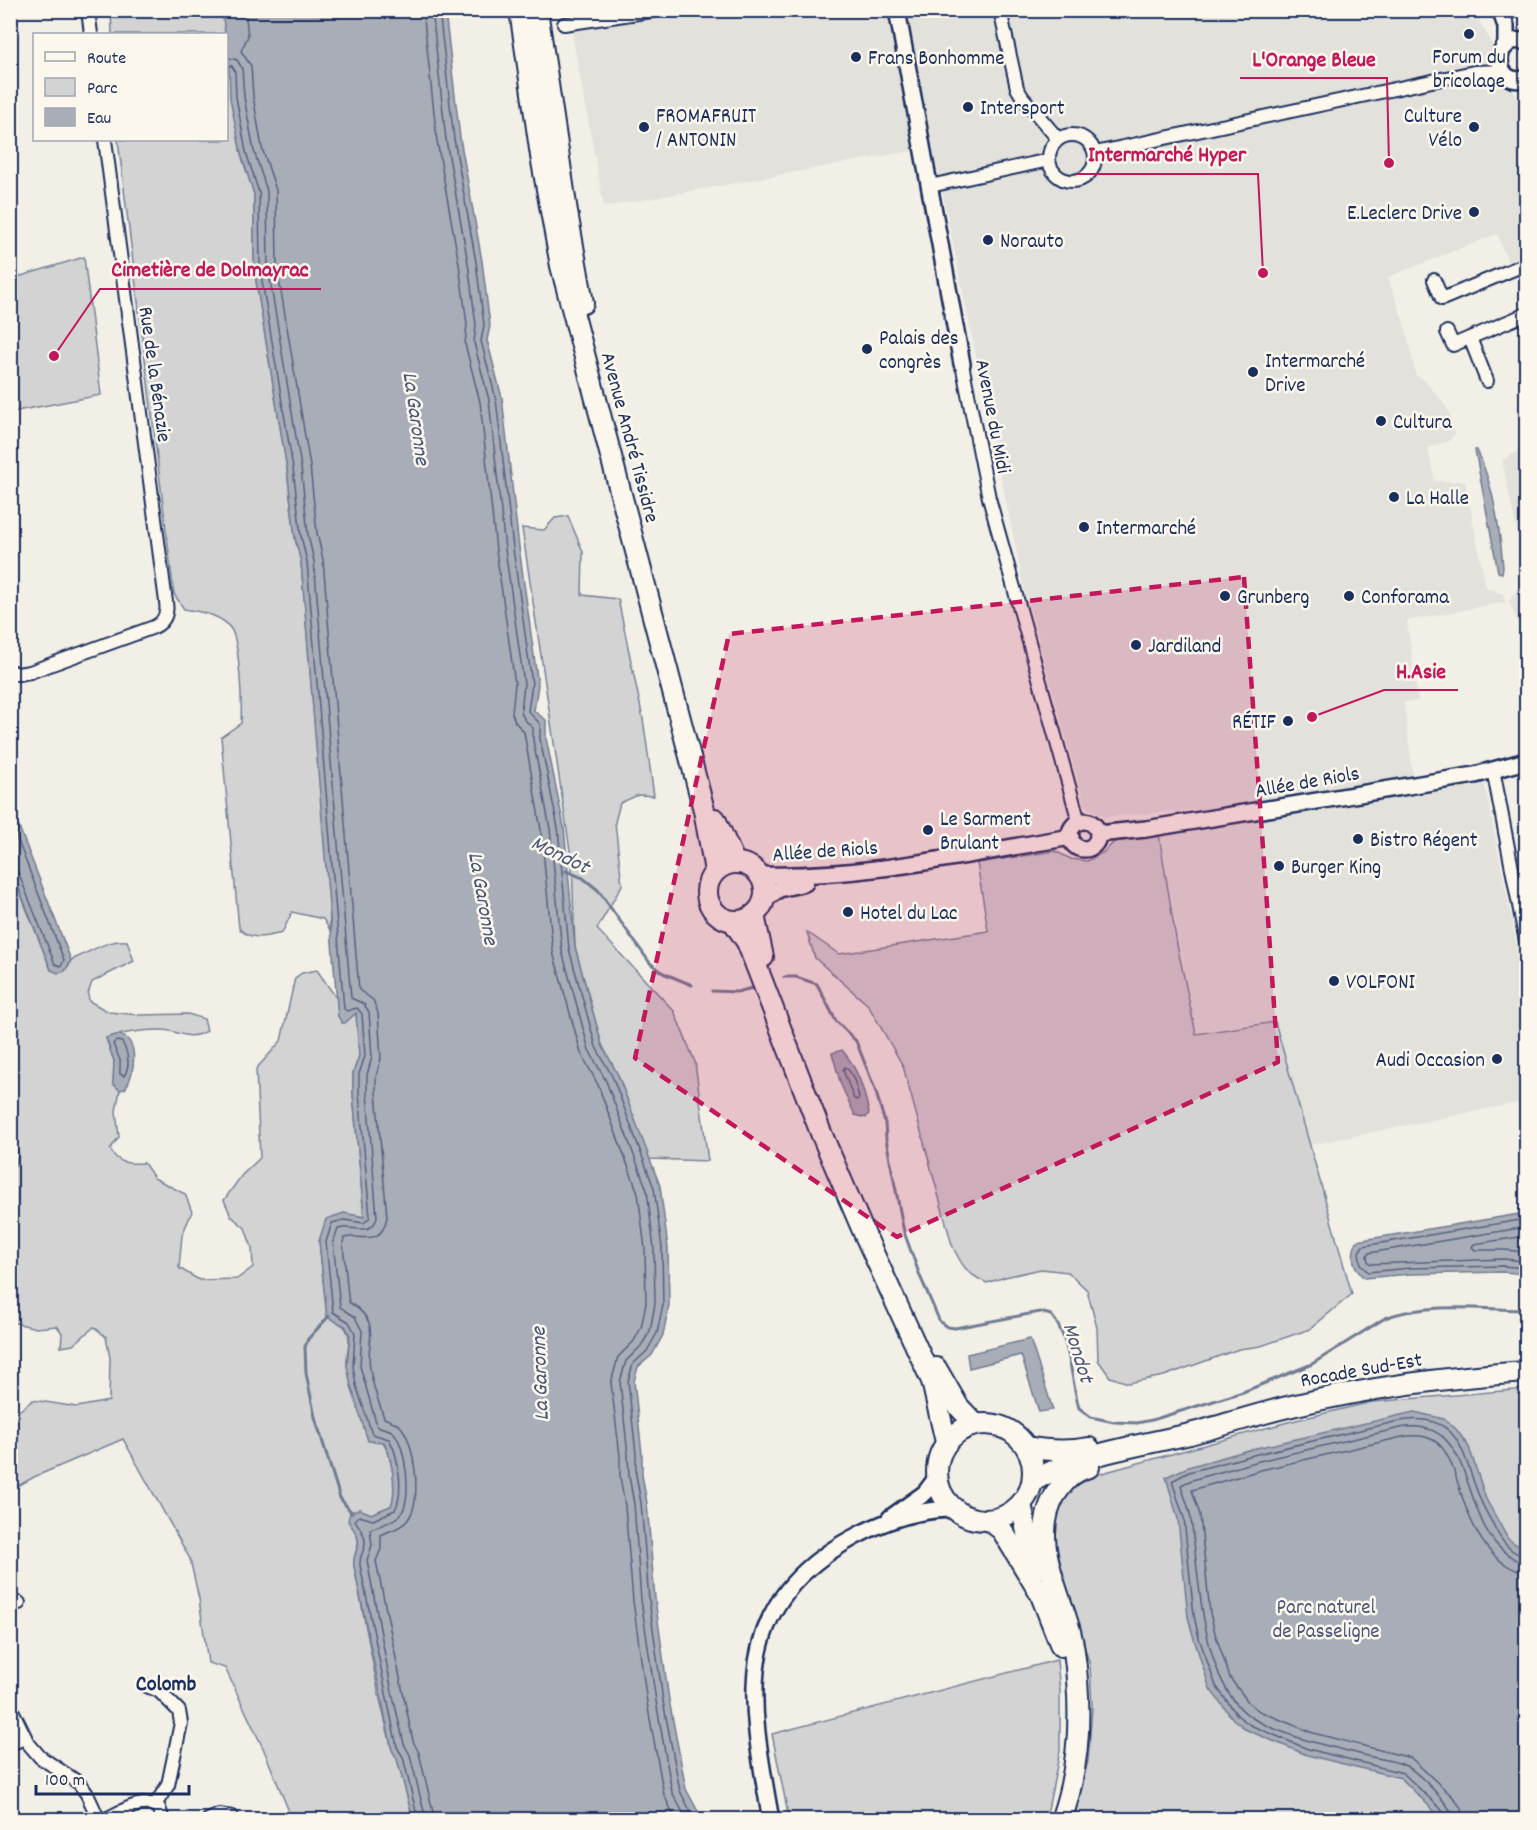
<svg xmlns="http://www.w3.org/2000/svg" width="1537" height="1830" viewBox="0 0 1537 1830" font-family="Dekko,sans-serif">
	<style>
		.built { fill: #e2e1dc }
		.green { fill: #d2d3d2; stroke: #768198; stroke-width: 1.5 }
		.water { fill: #a9adb7; stroke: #707b93; stroke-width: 1.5 }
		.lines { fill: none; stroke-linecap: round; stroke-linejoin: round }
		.shore { stroke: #546182; stroke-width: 1.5 }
		.stream { stroke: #707b93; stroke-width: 3 }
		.minor-casing { stroke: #1b2f5e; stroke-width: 16 }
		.tertiary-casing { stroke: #1b2f5e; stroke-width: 20 }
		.primary-casing { stroke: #1b2f5e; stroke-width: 24 }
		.minor { stroke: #fbf7ec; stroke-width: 12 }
		.tertiary { stroke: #fbf7ec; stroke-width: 15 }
		.primary { stroke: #fbf7ec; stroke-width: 20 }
		.marked { fill: #c2185b; fill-opacity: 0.2; stroke: #c2185b; stroke-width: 4.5; stroke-dasharray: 12 8; stroke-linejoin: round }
		.poi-dot { fill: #1b2f5e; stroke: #fbf7ec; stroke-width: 2 }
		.labels { text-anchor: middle; stroke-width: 5; stroke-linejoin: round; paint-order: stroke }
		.poi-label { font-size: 21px; fill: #1b2f5e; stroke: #fbf7ec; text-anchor: start }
		.street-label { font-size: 21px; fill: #1b2f5e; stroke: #fbf7ec }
		.park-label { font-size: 21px; fill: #49587b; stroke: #fbf7ec }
		.water-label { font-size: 22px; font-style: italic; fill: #465579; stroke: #fbf7ec }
		.neighbourhood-label { font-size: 22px; font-weight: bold; fill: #1b2f5e; stroke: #fbf7ec }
		.leader { fill: none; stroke: #c2185b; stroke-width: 2 }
		.callout-dot { fill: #c2185b; stroke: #fbf7ec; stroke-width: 2 }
		.callout-label { font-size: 22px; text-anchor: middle; font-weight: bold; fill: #c2185b; stroke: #fbf7ec; stroke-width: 5; stroke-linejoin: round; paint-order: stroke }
	</style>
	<rect width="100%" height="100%" fill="#f2efe6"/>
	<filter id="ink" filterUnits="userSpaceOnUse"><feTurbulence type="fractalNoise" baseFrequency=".0167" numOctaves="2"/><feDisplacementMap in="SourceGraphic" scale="12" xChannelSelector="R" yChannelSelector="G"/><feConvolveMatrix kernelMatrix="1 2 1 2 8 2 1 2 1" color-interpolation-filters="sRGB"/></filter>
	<g filter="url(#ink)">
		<!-- built -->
		<g class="built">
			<path d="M568 11H1474L1488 36 1526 117V258L1509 265 1497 234 1388 277 1406 329 1416 376 1422 378 1442 401 1449 412 1455 434 1449 441 1428 448 1435 481H1465L1486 588 1503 594 1505 602 1407 621 1418 701 1404 703 1413 777 1219 808 1104 817 1085 806 1024 588 933 147 604 207Z"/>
			<path d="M1526 447V575L1502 460Z"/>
			<path d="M1526 577V644L1509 601Z"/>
			<path d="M1484 780 1526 992V1101L1310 1145 1275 1022 1196 1035 1159 835Z"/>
		</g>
		<!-- green -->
		<g class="green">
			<path d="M111 11H222L226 34H112Z"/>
			<path d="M227 41 241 154 254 194V269L287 469 295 538 301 562 329 895 330 930 323 919 292 912 282 933C268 936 250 942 239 928L221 737 241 723C242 705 240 643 231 629 221 614 200 612 184 609L174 594 118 140H226Z"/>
			<path d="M84 257 101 395 11 412V279Z"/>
			<path d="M568 516 583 552 582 595 618 599 643 719 654 796 638 795 620 803 615 822 622 885 597 929 674 1011 695 1062 708 1161 649 1159 618 1075 602 1045 575 947 572 864 522 528 544 530 555 518Z"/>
			<path d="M1159 835 1177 944 1196 1034 1275 1022 1352 1294 1310 1329 1261 1346 1239 1349 1164 1376 1128 1383 1110 1377 1098 1360 1097 1328 1087 1290 1068 1272 1041 1269 1005 1277 987 1283C966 1274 961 1264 952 1245L903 1066 868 1005 815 958 807 932 839 954 988 931 977 863 1055 851 1071 859 1087 861 1104 852 1114 842Z"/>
			<path d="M10 868 51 970 69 966 71 960C88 953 108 939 127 941L134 961 92 982 88 994 89 1001 109 1012 140 1015 188 1014 204 1019 207 1031C185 1042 180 1030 161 1030 144 1030 122 1033 106 1038L114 1061 113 1084 120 1090 116 1111 119 1137 110 1149C117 1164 129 1164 144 1163L154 1178 185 1194 192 1212 182 1235 179 1268 199 1280 237 1279 253 1267 252 1248 245 1228 231 1216 224 1200 242 1175 260 1158 256 1069 281 1041 295 978 302 973 317 970 337 999 338 1016 356 1012 359 1056 353 1073V1094L364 1217 356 1215 319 1241 327 1317C334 1320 343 1323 346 1329 354 1341 343 1356 348 1369 363 1407 407 1465 391 1506L371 1514 359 1509 349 1521C353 1528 360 1537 358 1545 356 1554 353 1556 354 1566L379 1695 392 1750 397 1758 413 1819H292L264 1750 225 1668 208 1663 199 1599 190 1559 123 1439 34 1477 11 1490V1417L33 1400 77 1407 109 1401 110 1358 106 1337 94 1327 73 1345 61 1347 62 1333 57 1326 36 1328 11 1322 10 1168 16 1165 18 1153 10 1128Z"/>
			<path d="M1526 1389V1819H1072L1088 1761 1092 1707 1090 1665 1053 1549 1050 1519 1065 1492 1095 1475 1288 1422 1372 1402Z"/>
			<path d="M1057 1660 1060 1692V1751L1046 1819H789L772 1734Z"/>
		</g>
		<!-- water -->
		<g class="water">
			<path d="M222 11H445L460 138 482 261 490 326 487 340 502 398 519 547 538 685 534 711 546 720V738L564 827 575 947 602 1045 618 1075 660 1186 668 1248 669 1305 663 1335 652 1355 638 1367 634 1381 642 1454V1475L647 1503 655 1599 669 1700 686 1789 702 1819H413L397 1759 392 1750 354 1566C353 1556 356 1554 358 1545 360 1537 353 1528 348 1521L350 1512 359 1509 371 1514 391 1506C397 1490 392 1457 384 1442L368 1441 351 1386 347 1366 350 1335 345 1326 327 1317 319 1241 326 1219 344 1213 364 1217 353 1094V1073L359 1056 356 1013 345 1023H342L338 1016 301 562 295 538 287 469 254 269V194L241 154 230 98 229 63Z"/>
			<path d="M1475 450H1477C1494 486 1500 528 1503 568L1502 573 1498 572Z"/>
			<path d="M14 824 19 827 71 960 65 971 58 973 51 970 11 868V826Z"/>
			<path d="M116 1035C141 1035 135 1075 125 1089L120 1090 113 1084 114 1061 106 1038Z"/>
			<path d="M842 1050C858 1068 864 1090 869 1113L866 1118 855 1115 841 1085 832 1053Z"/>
			<path d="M1526 1213V1274L1503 1272 1410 1274 1364 1278C1353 1267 1350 1256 1357 1241Z"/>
			<path d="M1030 1339 1053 1410 1039 1412 1021 1355 969 1368 967 1354Z"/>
			<path d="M1414 1412 1444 1419 1456 1429 1469 1447 1486 1499 1508 1539 1526 1551V1819H1442L1401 1778 1307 1755 1247 1730 1233 1719 1210 1689 1194 1639 1188 1617 1178 1519 1166 1477 1188 1467 1256 1448Z"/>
		</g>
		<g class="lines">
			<!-- shore -->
			<g class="shore">
				<path d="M245 10 248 36 241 51 251 66 253 96 262 148 276 190 277 267 310 466 317 533 323 560 359 990 373 1000 378 1013 381 1058 376 1077V1092L387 1217C381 1249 360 1233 344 1238L343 1243 348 1296 349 1302C384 1325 365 1337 370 1368 372 1385 379 1402 384 1418 390 1421 396 1422 401 1427 415 1443 422 1500 409 1518 403 1528 390 1530 381 1535V1549L376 1561 413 1741 419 1753 435 1820"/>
				<path d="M423 10 437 141 459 264 467 324 465 344 480 402 496 550 515 684 512 713 515 722 524 732 541 830 553 952 581 1053 598 1085 638 1193 645 1249 646 1303 641 1328 634 1341 618 1357 611 1383 620 1456V1477L625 1506 633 1601 647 1703 664 1795 676 1820"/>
				<path d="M432 10 446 140 468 263 476 325 474 343 489 400 505 549 524 684 521 712 524 719 533 728V740L550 829 562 951 589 1050 606 1081 647 1190 654 1249 655 1304 650 1331 641 1346 626 1361 620 1382 628 1455 629 1476 634 1504 641 1600 656 1701 672 1792 687 1820"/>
				<path d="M439 10 454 139 476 262 484 325 481 341 496 399 513 548 532 684 528 711 540 724V739L558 828 569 949 596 1047 613 1078 654 1188 662 1248 663 1305 657 1333 647 1351 633 1364 628 1381 636 1454V1475L641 1503 649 1600 663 1701 680 1791 695 1820"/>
				<path d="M226 57 237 60 242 68 244 97 254 151 267 191 268 268 301 467 308 535 314 561 351 998 364 1004 369 1012 372 1057 367 1075V1093L377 1218C370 1238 353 1224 338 1229L333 1242 340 1307 355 1317 362 1331 360 1366 377 1426C383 1429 389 1428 394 1433 406 1446 413 1502 400 1515 394 1522 379 1526 370 1529L372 1545 367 1560 392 1692 404 1744 410 1755 426 1820"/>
				<path d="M226 65 232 66 235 71 236 97 246 152 259 193 260 269 293 468 301 536 307 562 344 1009 347 1011 357 1008 362 1014 365 1056 359 1074V1093L370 1217 364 1223 344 1220 332 1223 326 1242 333 1312 349 1322 355 1333 353 1366 356 1385 372 1434 389 1439C399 1456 404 1493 395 1510L373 1520 359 1516 355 1520C359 1527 366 1535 365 1544 364 1552 359 1556 360 1565L397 1747 403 1757 418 1820"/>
				<path d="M10 831 15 833 64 960 61 966 55 964 18 872 10 869"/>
				<path d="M116 1041 122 1042C128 1053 131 1065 124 1076L120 1074V1060L113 1044Z"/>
				<path d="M845 1067C853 1072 857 1088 859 1098L857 1100 854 1099 843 1070Z"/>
				<path d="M1526 1219 1363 1246 1359 1252 1361 1265 1368 1272 1410 1268 1503 1266 1526 1268"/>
				<path d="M1526 1227 1369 1253 1367 1256 1368 1262 1371 1264 1503 1259 1526 1261"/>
				<path d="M1526 1236 1474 1244 1472 1247 1475 1250H1504L1526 1252"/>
				<path d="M1446 1820 1445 1814 1439 1807 1403 1773 1308 1749 1250 1725 1237 1715 1216 1686 1199 1638 1194 1616 1184 1518 1172 1481 1189 1472 1257 1454 1399 1421C1463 1410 1462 1457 1481 1501 1485 1511 1491 1520 1496 1530 1502 1542 1512 1554 1526 1556"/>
				<path d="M1454 1820C1453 1807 1418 1772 1406 1766 1395 1760 1379 1759 1367 1756 1329 1746 1288 1738 1254 1719 1200 1687 1200 1575 1191 1520 1190 1508 1184 1497 1181 1485L1192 1480 1259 1461 1400 1428C1480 1414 1457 1524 1510 1556 1515 1560 1520 1563 1526 1563"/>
				<path d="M1463 1820 1461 1808 1453 1797 1411 1758 1313 1733 1259 1711 1249 1703 1230 1678 1215 1633 1210 1613 1200 1515 1192 1490 1261 1470 1402 1437C1412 1435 1424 1435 1433 1440 1451 1448 1458 1487 1465 1505 1473 1527 1485 1552 1505 1564 1512 1569 1518 1572 1526 1572"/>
			</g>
			<!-- stream -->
			<g class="stream">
				<path d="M566 871 583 878 598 890 650 963 663 973 692 985"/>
				<path d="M784 977H796L817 984 836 1021 856 1041 875 1089 885 1123 886 1139 904 1232 920 1276 940 1322 947 1327 955 1328 1040 1312 1051 1315C1070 1335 1071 1381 1079 1408L1091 1417 1114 1422 1137 1423 1152 1420 1243 1392 1312 1364 1385 1318C1427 1302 1482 1309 1526 1310"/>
				<path d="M712 991 737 992 756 987"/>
				<path d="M329 1316 308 1339 305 1347 306 1373 315 1417 340 1498 352 1513"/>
			</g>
			<defs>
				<g id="minor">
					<path d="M88 10 91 34"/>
					<path d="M1000 10 1017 88 1023 98 1058 139"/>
					<path d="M564 24 658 10"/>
					<circle cx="1072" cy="158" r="23"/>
					<path d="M1095 153 1474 72 1502 71"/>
					<path d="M930 186 1049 160"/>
					<path d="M1434 280 1442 299 1526 264"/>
					<path d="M1447 332 1453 345 1526 314"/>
					<path d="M1470 338 1487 381"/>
					<path d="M962 364 989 498 1079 822"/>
					<path d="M10 671 18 674 30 672 154 627C164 622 168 614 166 602L105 140"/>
					<path d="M1493 769 1526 942"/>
					<path d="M10 1604 19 1603"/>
					<path d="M144 1685 159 1691 179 1711 181 1723 168 1785 155 1805"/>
					<path d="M10 1706 28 1743 40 1757 79 1783 87 1794 99 1820"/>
					<path d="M10 1744 25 1738"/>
					<path d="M104 1820C119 1813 144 1796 159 1808L163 1820"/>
					<path d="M208 1820 219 1815 232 1817"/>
				</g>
				<g id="tertiary">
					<path d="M897 10 962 364"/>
					<path d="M1500 10 1506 26V46"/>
					<path d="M1526 42C1491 31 1492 90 1526 78"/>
					<circle cx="1084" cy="835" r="14"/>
					<path d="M1098 834 1146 829 1475 775 1526 761"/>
					<path d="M760 875C864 878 968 854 1071 837"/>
					<path d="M763 901 779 889 805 883"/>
					<path d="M890 1518 925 1493 937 1477"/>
					<path d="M771 1820C751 1708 729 1612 842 1544 875 1524 915 1509 954 1509"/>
				</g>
				<g id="primary">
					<path d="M520 10 541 156 561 266 704 810 715 871"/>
					<path d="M537 10 567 212 583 303"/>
					<path d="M715 819 735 863"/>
					<circle cx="736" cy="892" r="29"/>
					<path d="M754 915 763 957"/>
					<path d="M733 921 747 942 821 1133 864 1233 932 1381 946 1442"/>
					<path d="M936 1368 958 1406 975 1424"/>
					<circle cx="985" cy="1472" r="48"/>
					<path d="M1027 1447C1048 1451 1067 1452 1089 1448"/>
					<path d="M1033 1481C1080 1454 1137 1446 1190 1434 1225 1425 1260 1413 1296 1405 1372 1387 1449 1377 1526 1372"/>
					<path d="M1021 1504 1028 1537 1040 1567"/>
					<path d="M989 1520 1002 1530 1041 1595 1061 1646"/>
					<path d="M1061 1820C1077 1775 1081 1727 1077 1680 1076 1664 1074 1646 1070 1631 1058 1588 1030 1538 1055 1495 1064 1481 1072 1472 1089 1467"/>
				</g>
			</defs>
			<!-- minor casing -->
			<use href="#minor" class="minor-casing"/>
			<!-- tertiary casing -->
			<use href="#tertiary" class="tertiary-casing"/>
			<!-- primary casing -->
			<use href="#primary" class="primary-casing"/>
			<!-- minor -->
			<use href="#minor" class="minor"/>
			<!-- tertiary -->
			<use href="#tertiary" class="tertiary"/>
			<!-- primary -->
			<use href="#primary" class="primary"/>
		</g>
	</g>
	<!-- marked area -->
	<path class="marked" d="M1244 577 1278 1062 897 1237 635 1058 729 634Z"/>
	<!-- markers -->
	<g class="poi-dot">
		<circle cx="1469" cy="34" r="6"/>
		<circle cx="856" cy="57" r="6"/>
		<circle cx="968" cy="107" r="6"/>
		<circle cx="644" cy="127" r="6"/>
		<circle cx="1474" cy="127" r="6"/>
		<circle cx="1474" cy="212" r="6"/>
		<circle cx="988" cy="240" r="6"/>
		<circle cx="867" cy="349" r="6"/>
		<circle cx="1253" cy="372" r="6"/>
		<circle cx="1381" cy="421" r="6"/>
		<circle cx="1394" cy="497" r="6"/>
		<circle cx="1084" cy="527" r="6"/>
		<circle cx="1225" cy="596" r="6"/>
		<circle cx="1349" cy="596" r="6"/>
		<circle cx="1136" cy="645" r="6"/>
		<circle cx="1288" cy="721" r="6"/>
		<circle cx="928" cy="830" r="6"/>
		<circle cx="1358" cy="839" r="6"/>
		<circle cx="1279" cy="866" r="6"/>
		<circle cx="848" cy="912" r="6"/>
		<circle cx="1334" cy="981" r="6"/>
		<circle cx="1497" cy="1059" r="6"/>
	</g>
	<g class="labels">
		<!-- poi labels -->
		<g class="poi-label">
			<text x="1469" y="63" text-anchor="middle">Forum du<tspan x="1469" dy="24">bricolage</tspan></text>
			<text x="868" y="64">Frans Bonhomme</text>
			<text x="980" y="114">Intersport</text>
			<text x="656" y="122">FROMAFRUIT<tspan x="656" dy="24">/ ANTONIN</tspan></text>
			<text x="1462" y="122" text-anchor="end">Culture<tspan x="1462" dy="24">Vélo</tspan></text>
			<text x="1462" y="219" text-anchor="end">E.Leclerc Drive</text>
			<text x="1000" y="247">Norauto</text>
			<text x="879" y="344">Palais des<tspan x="879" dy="24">congrès</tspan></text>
			<text x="1265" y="367">Intermarché<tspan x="1265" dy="24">Drive</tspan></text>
			<text x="1393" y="428">Cultura</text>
			<text x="1406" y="504">La Halle</text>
			<text x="1096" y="534">Intermarché</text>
			<text x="1237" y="603">Grunberg</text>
			<text x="1361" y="603">Conforama</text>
			<text x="1148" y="652">Jardiland</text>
			<text x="1276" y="728" text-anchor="end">RÉTIF</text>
			<text x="940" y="825">Le Sarment<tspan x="940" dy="24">Brulant</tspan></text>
			<text x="1370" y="846">Bistro Régent</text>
			<text x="1291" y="873">Burger King</text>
			<text x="860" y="919">Hotel du Lac</text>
			<text x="1346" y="988">VOLFONI</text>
			<text x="1485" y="1066" text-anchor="end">Audi Occasion</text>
		</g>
		<!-- street labels -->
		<g class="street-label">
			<text transform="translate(156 374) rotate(82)" y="7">Rue de la Bénazie</text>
			<text transform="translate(994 416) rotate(79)" y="7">Avenue du Midi</text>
			<text transform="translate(631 437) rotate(75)" y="7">Avenue André Tissidre</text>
			<text transform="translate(1307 781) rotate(-10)" y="7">Allée de Riols</text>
			<text transform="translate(825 850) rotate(-4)" y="7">Allée de Riols</text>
			<text transform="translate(1361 1369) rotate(-10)" y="7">Rocade Sud-Est</text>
		</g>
		<!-- park labels -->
		<g class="park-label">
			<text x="1326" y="1613">Parc naturel<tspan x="1326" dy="24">de Passeligne</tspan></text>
		</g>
		<!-- water labels -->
		<g class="water-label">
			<text transform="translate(418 418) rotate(82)" y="8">La Garonne</text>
			<text transform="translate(561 853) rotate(26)" y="8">Mondot</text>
			<text transform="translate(485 898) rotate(80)" y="8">La Garonne</text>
			<text transform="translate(1080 1352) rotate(73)" y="8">Mondot</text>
			<text transform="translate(538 1374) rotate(-92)" y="8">La Garonne</text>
		</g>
		<!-- neighbourhood labels -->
		<g class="neighbourhood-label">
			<text x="166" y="1690">Colomb</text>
		</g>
	</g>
	<!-- callouts -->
	<path class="leader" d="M1389 163L1387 78H1240M1263 273L1258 174H1076M54 356L100 289H321M1312 717L1384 690H1458"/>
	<g class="callout-dot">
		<circle cx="1389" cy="163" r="6"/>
		<circle cx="1263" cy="273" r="6"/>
		<circle cx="54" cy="356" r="6"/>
		<circle cx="1312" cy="717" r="6"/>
	</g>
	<g class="callout-label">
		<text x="1314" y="66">L'Orange Bleue</text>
		<text x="1167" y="161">Intermarché Hyper</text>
		<text x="210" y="276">Cimetière de Dolmayrac</text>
		<text x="1421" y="678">H.Asie</text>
	</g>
	<!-- margin -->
	<rect width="1537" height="1830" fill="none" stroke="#fbf7ec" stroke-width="36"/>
	<rect x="18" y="18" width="1501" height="1794" fill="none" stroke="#1b2f5e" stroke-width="2" filter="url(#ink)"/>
	<!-- legend -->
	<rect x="33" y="33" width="195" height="108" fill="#fbf7ec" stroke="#a1a7b3" stroke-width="1.5"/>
	<rect x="45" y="52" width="30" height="9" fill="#fbf7ec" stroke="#a1a7b3" stroke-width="1.5"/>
	<text x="87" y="63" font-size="18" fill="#1b2f5e">Route</text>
	<rect x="45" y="78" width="30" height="18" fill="#d2d3d2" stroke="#a1a7b3" stroke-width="1.5"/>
	<text x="87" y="93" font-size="18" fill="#1b2f5e">Parc</text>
	<rect x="45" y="108" width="30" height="18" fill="#a9adb7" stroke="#a1a7b3" stroke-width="1.5"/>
	<text x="87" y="123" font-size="18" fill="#1b2f5e">Eau</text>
	<!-- scale -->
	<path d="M36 1785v9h153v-9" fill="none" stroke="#1b2f5e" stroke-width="3"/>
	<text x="45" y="1785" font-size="18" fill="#1b2f5e" stroke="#fbf7ec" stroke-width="4.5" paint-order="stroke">100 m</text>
</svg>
